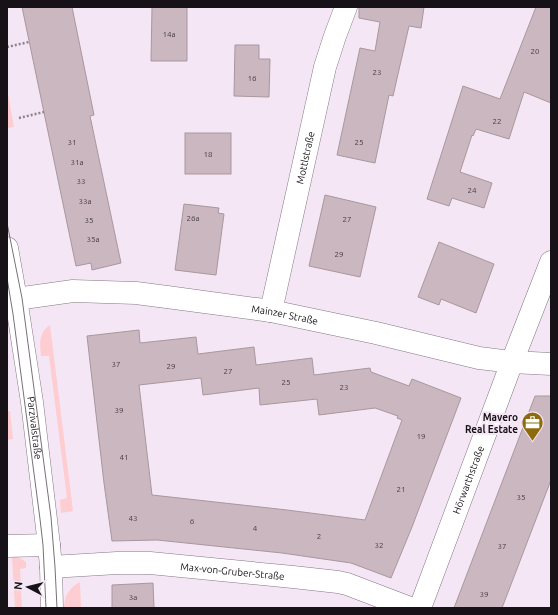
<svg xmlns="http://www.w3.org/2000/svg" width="558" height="615" viewBox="0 0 558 615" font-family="Ubuntu,sans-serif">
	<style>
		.green { fill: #fecdd1 }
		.building { fill: #cab7c0; stroke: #a9979f; fill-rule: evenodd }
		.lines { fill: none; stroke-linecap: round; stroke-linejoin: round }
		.minor-casing { stroke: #847885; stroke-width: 23 }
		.path { stroke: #8d838d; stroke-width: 2.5; stroke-dasharray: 2 2; stroke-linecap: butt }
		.minor { stroke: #fff; stroke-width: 22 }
		.tram { stroke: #797079; stroke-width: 1 }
		.labels { text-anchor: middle; stroke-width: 4; stroke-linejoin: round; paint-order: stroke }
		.number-label { font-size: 8px; fill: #443b41 }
		.street-label { font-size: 10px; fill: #171217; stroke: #f4e6f4 }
		.poi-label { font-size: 10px; font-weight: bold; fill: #171217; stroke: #f4e6f4; text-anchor: end }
	</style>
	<rect width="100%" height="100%" fill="#f4e6f4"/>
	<!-- green -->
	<g class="green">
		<path d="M7 89 14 127 7 128Z"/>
		<path d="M50 325 73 511 61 513 60 500 67 498 49 356H41C40 344 38 333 50 325Z"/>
		<path d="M10 411 13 439 7 440V412Z"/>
		<path d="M12 557H18L26 562V568L20 569 22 608H15Z"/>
		<path d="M80 582 81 608H64C64 596 70 587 80 582Z"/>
	</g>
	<!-- building -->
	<g class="building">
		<path d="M22 7H72L94 115 90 116 121 263 92 270 91 263 76 266Z"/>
		<path d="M152 7H187V61H151Z"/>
		<path d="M359 7H424L421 28 409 26 393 96 389 95 375 163 337 155 360 48 375 51 380 22 359 18Z"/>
		<path d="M536 7H551V103L524 92 509 139 476 129 473 136 472 135 460 172 492 183 484 208 452 198 449 206 427 199 463 86 500 99Z"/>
		<path d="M235 45H259V59H270L269 97 234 96Z"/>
		<rect x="185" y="133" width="46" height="41"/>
		<path d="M325 195 376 207 360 277 309 266Z"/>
		<path d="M184 204 219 208 218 213 224 214 216 275 175 270Z"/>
		<path d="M439 242 494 264 476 313 441 299 439 305 418 297Z"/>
		<path d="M139 330 140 343 196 337 198 354 254 347 256 365 312 358 314 375 370 368 371 372 409 386 412 379 461 398 412 527 391 578 351 563 282 553 157 540 112 541 104 483 87 336ZM201 378 203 395 259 388 260 405 317 399 319 415 375 408 398 416 397 418 402 420 365 520 287 510 152 495 139 385Z"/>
		<path d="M535 396H551V480L502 608H454Z"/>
		<path d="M153 583 154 608H112V585Z"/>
	</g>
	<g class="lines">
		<defs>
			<g id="minor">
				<path id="s1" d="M7 248 16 299 32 402 49 545 51 567 52 608"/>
				<path id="s2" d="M16 299 73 291 136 293 167 297 271 311 376 333 479 358 512 362 551 364"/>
				<path id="s3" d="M271 311 325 67 335 36 346 7"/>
				<path d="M7 546 49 545"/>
				<path id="s4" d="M51 567 117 563H150L293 577 338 582 347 584 410 608"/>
				<path id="s5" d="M420 608 512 362 551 262"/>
			</g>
		</defs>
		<!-- minor casing -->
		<use href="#minor" class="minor-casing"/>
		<!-- path -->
		<g class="path">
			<path d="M7 47 29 42"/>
			<path d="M19 118 44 112"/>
		</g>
		<!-- minor -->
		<use href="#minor" class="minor"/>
		<!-- tram -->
		<g class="tram">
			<path d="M7 223 22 298 51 517 55 567 57 608"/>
			<path d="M7 278 13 314 40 519 43 545 46 608"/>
		</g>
	</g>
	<!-- icons -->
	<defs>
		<symbol id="office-pin" viewBox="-11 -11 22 30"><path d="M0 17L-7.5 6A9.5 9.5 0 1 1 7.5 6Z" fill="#8d6a0d" stroke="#f4e6f4"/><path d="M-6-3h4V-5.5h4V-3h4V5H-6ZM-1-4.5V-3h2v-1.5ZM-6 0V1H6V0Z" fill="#fff"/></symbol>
	</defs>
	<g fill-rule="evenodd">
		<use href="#office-pin" x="520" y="410" width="25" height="34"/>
	</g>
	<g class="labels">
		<!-- number labels -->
		<g class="number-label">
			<text x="169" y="37">14a</text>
			<text x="535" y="54">20</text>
			<text x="377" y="75">23</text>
			<text x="252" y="81">16</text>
			<text x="497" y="124">22</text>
			<text x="72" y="145">31</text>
			<text x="359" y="145">25</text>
			<text x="208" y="157">18</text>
			<text x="77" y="165">31a</text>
			<text x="81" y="184">33</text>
			<text x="472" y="193">24</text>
			<text x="85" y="204">33a</text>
			<text x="193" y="221">26a</text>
			<text x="347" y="222">27</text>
			<text x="89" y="223">35</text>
			<text x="93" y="242">35a</text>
			<text x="339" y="257">29</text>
			<text x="116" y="367">37</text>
			<text x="171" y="369">29</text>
			<text x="228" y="374">27</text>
			<text x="286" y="385">25</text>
			<text x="344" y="390">23</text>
			<text x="119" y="413">39</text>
			<text x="421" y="439">19</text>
			<text x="124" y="460">41</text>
			<text x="401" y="492">21</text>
			<text x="521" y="500">35</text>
			<text x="133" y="521">43</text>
			<text x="192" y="524">6</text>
			<text x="255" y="531">4</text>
			<text x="319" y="539">2</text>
			<text x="379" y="548">32</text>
			<text x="502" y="549">37</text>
			<text x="484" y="597">39</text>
			<text x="133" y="600">3a</text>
		</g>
		<!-- street labels -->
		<g class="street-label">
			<text dy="4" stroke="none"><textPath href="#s3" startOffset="157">Mottlstraße</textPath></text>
			<text dy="4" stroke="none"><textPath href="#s2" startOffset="271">Mainzer Straße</textPath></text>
			<text dy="4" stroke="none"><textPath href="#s1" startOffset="182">Parzivalstraße</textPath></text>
			<text dy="4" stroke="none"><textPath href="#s5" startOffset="137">Hörwarthstraße</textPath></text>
			<text dy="4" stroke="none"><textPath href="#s4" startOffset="182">Max-von-Gruber-Straße</textPath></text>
		</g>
		<!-- poi labels -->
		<g class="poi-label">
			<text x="518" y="421">Mavero<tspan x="518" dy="12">Real Estate</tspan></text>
		</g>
	</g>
	<!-- border -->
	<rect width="558" height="615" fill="none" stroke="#171217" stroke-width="16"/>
	<!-- north arrow -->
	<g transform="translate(28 587) rotate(277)" stroke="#f4e6f4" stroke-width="3" paint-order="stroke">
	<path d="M0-3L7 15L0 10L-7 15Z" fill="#171217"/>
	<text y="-6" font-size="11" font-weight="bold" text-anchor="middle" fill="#171217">N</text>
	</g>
</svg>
